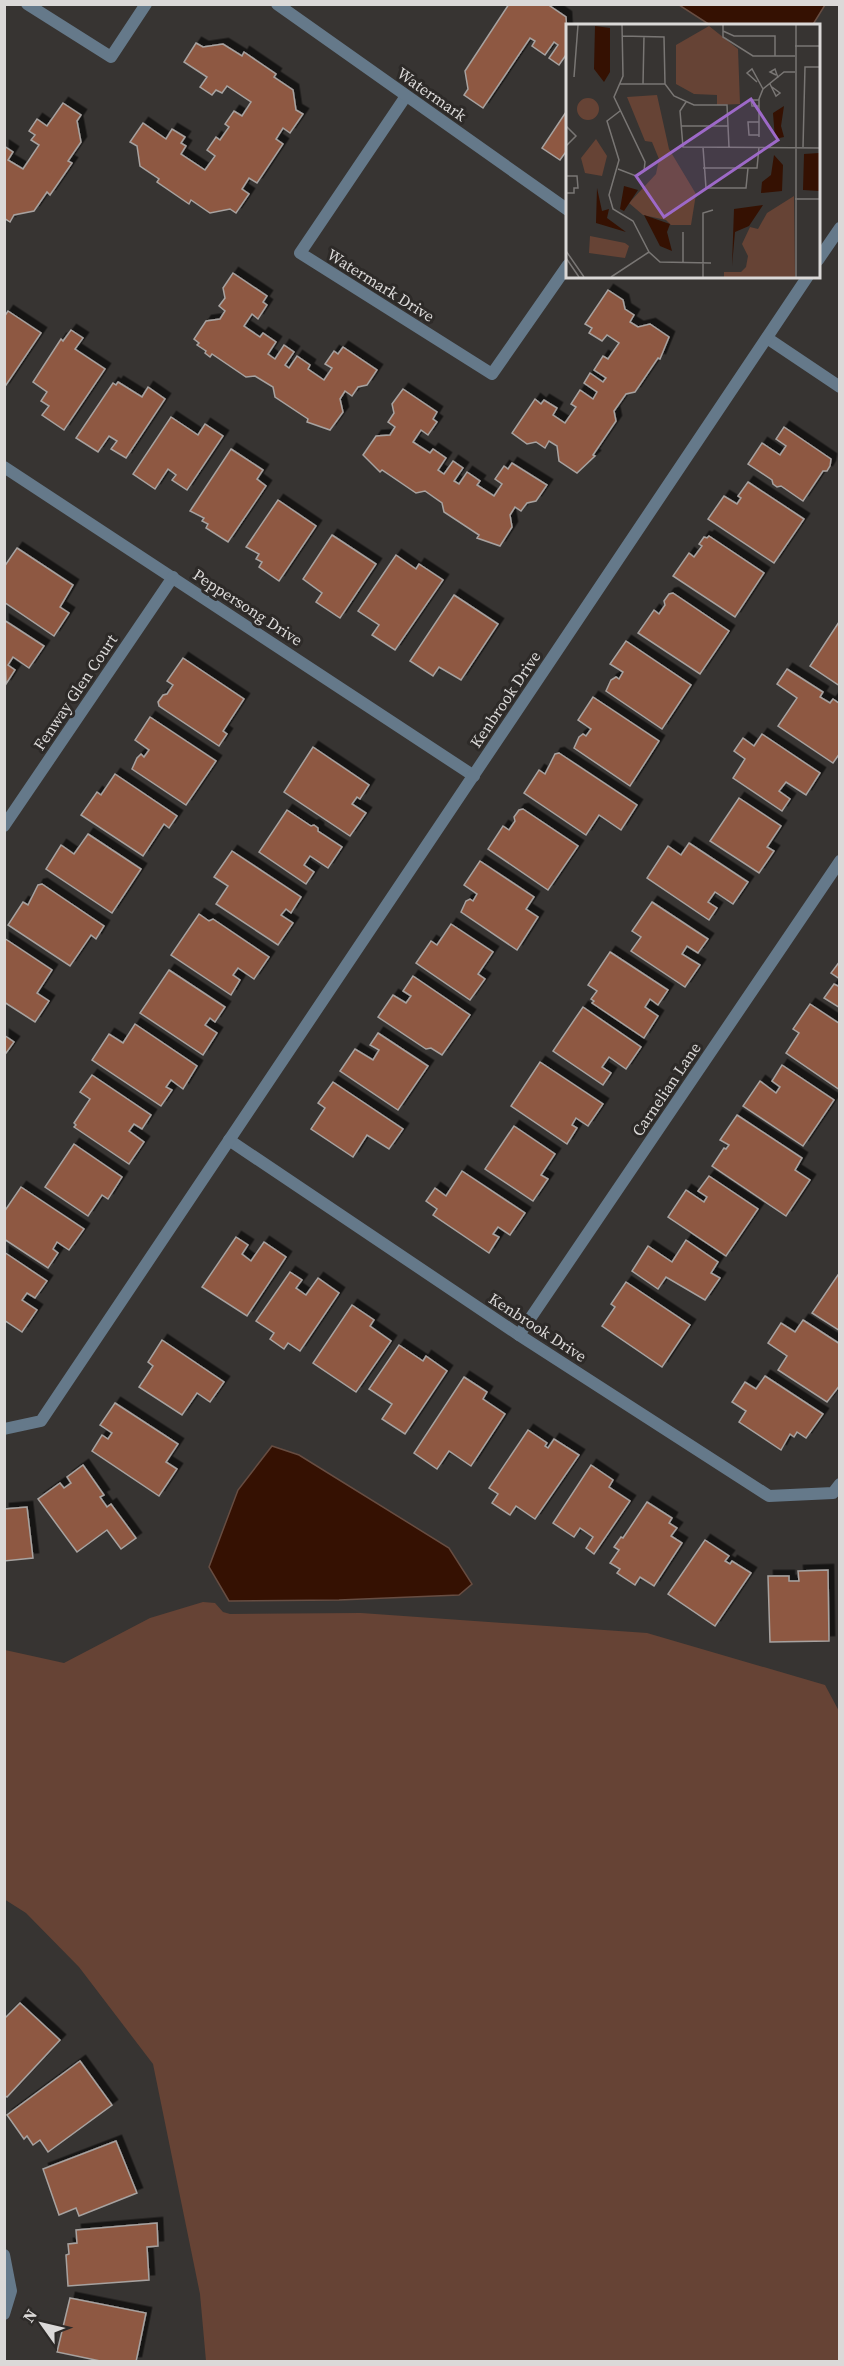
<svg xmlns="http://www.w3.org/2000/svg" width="844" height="2366" viewBox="0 0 844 2366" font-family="'Source Serif 4',serif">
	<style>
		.green { fill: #664335 }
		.water { fill: #351102; stroke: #674d42; stroke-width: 1.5 }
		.building { fill: #8e5942; stroke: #a7a2a0; stroke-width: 1.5; filter: url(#shadow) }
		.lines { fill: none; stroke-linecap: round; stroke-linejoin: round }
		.service { stroke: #65798a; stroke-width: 12 }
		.minor { stroke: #65798a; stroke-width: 12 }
		.labels { text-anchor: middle; stroke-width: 6; stroke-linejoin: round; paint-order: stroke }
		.street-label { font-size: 16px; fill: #dbd9d8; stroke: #2d2a28 }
		.inset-road { fill: none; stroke: #797674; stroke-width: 1.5 }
		.view { fill: #9d69c8; fill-opacity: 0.15; stroke: #9d69c8; stroke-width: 3 }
		.inset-edge { fill: none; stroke: #dbd9d8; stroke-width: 3 }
	</style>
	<defs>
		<filter id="shadow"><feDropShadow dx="5.5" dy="-5.5" stdDeviation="0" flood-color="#0009"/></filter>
	</defs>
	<rect width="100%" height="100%" fill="#373432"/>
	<!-- green -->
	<path class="green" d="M203 1602 215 1603 223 1612 230 1614 361 1613 647 1633 825 1685 840 1713 839 2361H206L200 2294 153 2064 79 1967 26 1913 4 1899 5 1650 64 1663 150 1618Z"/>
	<!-- water -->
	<g class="water">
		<path d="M679 5H825L812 26 710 25Z"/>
		<path d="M272 1446 299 1455 449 1548 472 1584 459 1595 339 1600 229 1601 209 1567 238 1490Z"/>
	</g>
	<!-- building -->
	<g class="building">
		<path d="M509 4H547L566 17 568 52 559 65 549 58 558 45 554 42 545 55 532 46 535 41 530 38 483 108 464 95 468 89 465 71Z"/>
		<path d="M196 43 203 47 223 44 242 56 244 52 276 74 274 77 293 90 296 110 303 114 290 133 283 128 276 139 283 144 257 183 249 178 242 189 249 194 236 213 230 209 210 213 191 200 189 204 157 182 159 179 140 166 137 146 130 142 143 123 166 139 172 129 185 137 181 143 186 146 181 154 205 170 215 156 207 150 216 137 220 140 229 127 225 124 234 111 242 116 251 102 227 86 222 93 216 90 212 95 200 87 207 77 184 62Z"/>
		<path d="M63 103 81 115 77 121 81 142 68 161 72 163 50 195 47 192 34 211 14 215 10 222 4 218V146L13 152 8 160 23 169 39 145 31 140 35 135 29 131 37 119 47 126Z"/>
		<path d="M568 109V153H565L560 160 542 148Z"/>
		<path d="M233 273 267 296 263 302 267 305 258 319 252 314 244 326 260 337 263 333 276 342 268 354 275 359 284 345 294 352 285 365 289 368 297 356 310 365 308 369 324 380 332 368 325 364 334 351 338 354 343 347 377 370 367 385 358 387 352 396 345 391 340 399 343 412 330 430 307 422 308 419 275 397 273 387 255 376 246 377 212 354 210 357 205 353 206 351 197 345 199 343 194 339 206 321 220 319 225 311 219 306 225 298 223 288Z"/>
		<path d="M608 290 623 300 625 309 634 315 630 322 638 327 650 324 669 337 660 359 658 358 635 392 626 394 614 411 616 421 593 455 595 456 577 473 559 461 557 446 549 441 545 448 536 442 527 444 512 433 535 399 541 404 544 400 557 408 553 415 565 423 576 407 571 404 580 390 593 399 597 392 584 383 590 373 603 382 606 378 594 370 603 356 608 359 619 343 607 335 602 341 589 333 592 328 585 324Z"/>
		<path d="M8 311 41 333 4 388V317Z"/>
		<path d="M71 330 83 338 75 349 105 369 64 430 42 415 49 406 41 401 47 392 33 382 61 339 63 341Z"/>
		<path d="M118 382 142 397 148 387 165 399 126 458 111 449 117 441 109 436 98 452 76 438 113 383 116 385Z"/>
		<path d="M403 389 437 412 433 419 437 422 428 435 421 430 413 442 430 453 433 449 446 458 438 470 444 474 453 461 463 468 454 481 459 484 467 472 480 481 477 485 494 496 502 484 495 479 504 466 508 469 512 463 547 485 536 501 527 503 521 511 515 507 510 515 512 527 500 546 477 538 479 535 444 512 442 503 425 491 416 493 382 470 380 472 363 455 376 436 390 435 395 427 388 422 394 413 392 404Z"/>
		<path d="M171 417 198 435 205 424 223 436 187 490 172 480 176 475 168 469 155 489 133 474Z"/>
		<path d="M784 427 831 459 830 466 827 471H823L803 501 781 486 777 487 773 484 772 480 748 464 762 443 780 455 786 446 776 439Z"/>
		<path d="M231 449 263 470 257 479 266 486 228 542 206 528 208 524 202 521 204 518 190 511Z"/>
		<path d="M748 482 804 519 774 563 708 519 724 496 737 504 741 498 738 496Z"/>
		<path d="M278 500 316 526 279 581 259 567 262 562 256 559 259 554 246 547Z"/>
		<path d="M332 535 376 564 340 618 316 602 322 593 303 579Z"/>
		<path d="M709 536 764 573 735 617 673 576 689 553 694 557 702 546 699 544 704 537 707 538Z"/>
		<path d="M17 548 73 585 60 607 69 613 54 636 4 602V567Z"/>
		<path d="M396 555 416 569 419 564 443 580 395 650 372 635 379 625 358 611Z"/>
		<path d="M673 593 729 631 700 674 638 633 654 610 659 614 665 605 664 601 669 594Z"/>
		<path d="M454 595 498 624 461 680 439 667 433 676 410 661Z"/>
		<path d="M4 620 44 646 29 668 13 657 8 665 15 670 6 684Z"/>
		<path d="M839 622H840V686L810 666Z"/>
		<path d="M626 641 691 685 662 729 606 691 611 680 616 677 619 679 623 672 610 664Z"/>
		<path d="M183 658 244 699 223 731 227 734 219 746 159 706 158 702 163 695 167 694 173 685 167 681Z"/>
		<path d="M787 669 823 692 820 697 830 703 833 699 840 704V753L833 763 778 726 797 698 777 684Z"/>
		<path d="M593 697 659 741 630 786 574 748 579 737 583 734 586 736 591 729 578 720Z"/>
		<path d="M150 717 216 761 186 805 132 769 137 758 141 754 144 757 149 750 135 740Z"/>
		<path d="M762 734 820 773 806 795 786 782 779 791 790 799 782 811 733 778 745 759 734 751 743 738 754 746Z"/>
		<path d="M313 747 369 785 360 799 357 797 352 804 366 813 350 836 284 792Z"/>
		<path d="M559 753 637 805 621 830 599 815 586 835 524 793 539 770 545 774 555 754Z"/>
		<path d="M115 774 177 816 169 828 164 824 143 856 81 815 97 792 101 795Z"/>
		<path d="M739 798 781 826 767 847 774 851 759 873 710 841Z"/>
		<path d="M523 809 578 846 548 890 488 849 503 826 509 830 515 821 514 817 519 810Z"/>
		<path d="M287 810 311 826 314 825 318 828V831L342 847 328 868 310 856 304 865 314 872 306 884 259 852Z"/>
		<path d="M88 834 141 869 112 913 46 869 61 845 74 854Z"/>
		<path d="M689 843 748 882 733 904 715 892 708 902 717 908 709 920 647 878 668 846 681 855Z"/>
		<path d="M232 851 301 897 291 913 286 909 281 915 293 923 278 945 216 904 228 886 214 877Z"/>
		<path d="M480 861 534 897 526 909 538 917 517 950 461 912 466 901 470 899 473 901 477 894 464 885Z"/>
		<path d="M42 884 104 926 96 939 91 935 70 966 8 925 23 902 28 905 38 885Z"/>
		<path d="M652 902 708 939 698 953 687 946 682 954 700 965 685 987 631 951 641 937 632 931Z"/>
		<path d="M199 914 209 921 213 919 269 957 254 979 238 968 233 975 240 980 231 995 171 955Z"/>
		<path d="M451 924 493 952 478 974 485 979 470 1000 416 963 431 941 437 945Z"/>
		<path d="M4 938 52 970 37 993 49 1001 35 1022 4 1002Z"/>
		<path d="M610 952 668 990 658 1005 650 999 645 1007 658 1016 644 1038 592 1003 594 1001 591 999 597 991 588 985Z"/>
		<path d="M840 961V979L831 973Z"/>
		<path d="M169 970 225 1007 215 1022 210 1018 205 1025 217 1033 203 1055 140 1013Z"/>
		<path d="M413 976 470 1015 442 1055 431 1048 426 1049 378 1017 393 995 406 1003 411 996 403 991Z"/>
		<path d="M834 984 840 987V1008L824 998Z"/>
		<path d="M810 1004 840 1024V1090L786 1053 799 1033 793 1029Z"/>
		<path d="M583 1007 641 1047 626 1069 609 1057 602 1067 611 1073 603 1085 553 1051Z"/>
		<path d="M135 1024 197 1066 183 1089 171 1080 166 1087 172 1090 161 1106 92 1060 109 1034 123 1043Z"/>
		<path d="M378 1033 428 1066 398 1110 340 1071 355 1049 373 1060 379 1050 370 1045Z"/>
		<path d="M4 1035 14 1042 4 1056Z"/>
		<path d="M540 1062 603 1104 588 1126 576 1118 572 1125 577 1128 567 1144 511 1106Z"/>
		<path d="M782 1065 834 1100 803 1146 743 1106 760 1081 776 1093 780 1087 772 1081Z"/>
		<path d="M92 1075 151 1115 142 1129 134 1124 129 1131 144 1142 129 1164 74 1127 76 1125 74 1123 90 1099 80 1092Z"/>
		<path d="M333 1082 403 1129 389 1149 367 1135 353 1157 311 1129 325 1108 318 1103Z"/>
		<path d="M737 1115 802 1158 795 1170 810 1180 786 1216 712 1166 724 1148 726 1149 729 1145 720 1140Z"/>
		<path d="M514 1126 555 1154 541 1175 548 1179 533 1201 485 1169Z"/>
		<path d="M74 1144 122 1177 108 1199 102 1195 88 1216 45 1187Z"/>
		<path d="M462 1171 525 1213 510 1235 498 1227 493 1234 499 1237 489 1253 433 1215 437 1209 426 1201 435 1188 446 1196Z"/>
		<path d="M709 1176 758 1209 726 1256 668 1217 686 1190 704 1202 707 1197 698 1191Z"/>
		<path d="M21 1187 84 1229 69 1250 57 1242 53 1249 58 1253 48 1268 4 1239V1212Z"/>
		<path d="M236 1237 248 1245 242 1254 251 1261 264 1242 286 1257 247 1316 202 1287Z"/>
		<path d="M686 1240 718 1262 711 1273 720 1278 705 1300 666 1277 658 1289 632 1271 648 1246 672 1262Z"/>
		<path d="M4 1252 47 1281 35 1298 27 1293 22 1300 37 1310 22 1332 4 1320Z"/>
		<path d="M290 1272 302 1280 296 1288 306 1295 318 1278 339 1293 300 1351 288 1343 284 1349 270 1339 274 1333 256 1321Z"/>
		<path d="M840 1272V1331L812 1313Z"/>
		<path d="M626 1282 690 1325 662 1367 602 1326 615 1307 611 1304Z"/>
		<path d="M352 1305 374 1320 370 1326 391 1341 356 1392 313 1363Z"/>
		<path d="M803 1320 840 1344V1385L827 1402 778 1370 787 1356 768 1343 781 1323 795 1332Z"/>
		<path d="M162 1340 224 1382 210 1402 197 1393 182 1415 139 1387 153 1366 148 1362Z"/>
		<path d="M399 1345 423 1361 426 1356 447 1371 405 1434 382 1419 392 1404 369 1389Z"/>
		<path d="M765 1376 823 1414 806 1438 797 1432 794 1437 790 1434 781 1450 739 1422 746 1411 732 1402 745 1382 756 1389Z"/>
		<path d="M464 1377 487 1392 483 1399 505 1414 471 1466 449 1451 437 1469 414 1453Z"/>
		<path d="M115 1403 178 1444 166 1462 177 1469 159 1496 92 1451 102 1435 108 1439 112 1433 100 1425Z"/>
		<path d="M528 1430 547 1443 545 1446 548 1448 554 1439 579 1455 535 1519 516 1506 510 1515 492 1503 498 1494 489 1488Z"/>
		<path d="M83 1465 104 1495 100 1497 107 1507 111 1504 136 1538 121 1549 107 1530 77 1552 38 1499 60 1483 64 1488 71 1483 67 1477Z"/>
		<path d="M591 1465 613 1480 609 1487 630 1501 594 1554 586 1548 593 1537 580 1528 574 1537 553 1523Z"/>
		<path d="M647 1502 672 1518 669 1523 677 1528 671 1536 682 1543 654 1586 640 1577 635 1585 617 1573 620 1569 610 1563 619 1550 614 1547 621 1537 623 1538Z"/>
		<path d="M27 1507 33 1558 4 1561V1509Z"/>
		<path d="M705 1540 729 1556 725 1561 730 1564 732 1561 751 1573 715 1626 668 1594Z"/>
		<path d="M828 1570 829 1641 770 1642 768 1576H789V1581H799L798 1571Z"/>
		<path d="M20 2003 60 2040 7 2097 4 2095V2019Z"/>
		<path d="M80 2061 112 2105 48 2152 40 2140 33 2145 27 2136 24 2139 7 2115Z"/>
		<path d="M116 2141 137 2193 79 2216 76 2208 59 2215 43 2169Z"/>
		<path d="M157 2223 158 2246 147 2247 149 2280 68 2286 66 2255 69 2254 68 2244 77 2243 76 2230Z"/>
		<path d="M70 2298 146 2313 136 2362H105L57 2352Z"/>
	</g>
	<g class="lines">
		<!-- service -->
		<g class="service">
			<path d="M27 4 111 57 146 4"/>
			<path d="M406 96 300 253 492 374 568 265"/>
		</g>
		<!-- minor -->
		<g class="minor">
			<path d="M277 4 568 210"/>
			<path d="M818 260 840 228"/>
			<path d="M767 338 840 387"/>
			<path d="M4 467 474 776"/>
			<path d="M4 826 173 577"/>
			<path d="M229 1140 519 1335 769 1496 833 1493 840 1484"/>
			<path d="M519 1335 840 861"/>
			<path d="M4 1429 41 1421 808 276"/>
			<path d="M4 2255 11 2291 4 2314"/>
		</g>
	</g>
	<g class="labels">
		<!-- street labels -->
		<g class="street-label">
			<text transform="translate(432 94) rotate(35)" y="6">Watermark</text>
			<text transform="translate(381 285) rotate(32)" y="6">Watermark Drive</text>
			<text transform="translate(248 607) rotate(33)" y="6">Peppersong Drive</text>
			<text transform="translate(75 692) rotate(-56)" y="6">Fenway Glen Court</text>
			<text transform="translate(505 699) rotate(-56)" y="6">Kenbrook Drive</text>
			<text transform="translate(666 1089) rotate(-56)" y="6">Carnelian Lane</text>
			<text transform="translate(538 1327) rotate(33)" y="6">Kenbrook Drive</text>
		</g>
	</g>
	<!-- overview -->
	<g transform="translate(566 24)">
		<rect width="254" height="254" fill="#373432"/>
		<path d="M143 2 172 25 174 80 151 81V71L128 70 110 60V21ZM91 71 103 125 130 170 125 201H105L100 196 77 191 63 179 90 150 93 135 86 118 79 117 61 73ZM11 85a11 11 0 1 1 22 0a11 11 0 1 1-22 0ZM30 115 41 132 36 152 19 149 15 134ZM228 172 229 253H158V248H175L180 243 182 232 176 220 184 203 192 205 201 189ZM24 212 59 219 63 222 59 234 23 229Z" fill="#664335"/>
		<path d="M29 2 44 4V48L38 58 28 45ZM218 82 215 102 218 113 209 115 207 89ZM253 129V167L237 166 238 130ZM208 131 217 141 216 167 195 169 196 158 205 151ZM58 162 72 166 58 187 54 185ZM31 164 36 187 43 185 41 194 60 208 30 199ZM197 181 183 202 169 208 166 242 168 185ZM78 191 104 200 101 208 106 227 94 222Z" fill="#351102"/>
		<path class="inset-road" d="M157 1V13L187 32H229M157 7 168 12H209V32M56 12 98 13 99 60 108 72 128 81H161L163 123M229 22H254M210 51 204 48 209 45 212 54M8 53 12 1M191 58 181 49 186 45 197 65M54 60H99M77 60 78 12M204 60 210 72 214 69 206 63M193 76H185L186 82H193M120 78 114 87 117 123 254 124M54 87 41 97 53 136 43 171 47 185 67 197 83 228 94 238 145 239M0 102 10 112 0 122M115 102H162M193 111H183L182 98H193M193 113V75L197 65 218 48H229M137 123 140 164H180L182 144M237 123 239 43H254M137 144H191L193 123M52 145 70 152 78 147 79 138 48 73 57 52 56 1M0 152H11L12 164H8V169H0M229 175H254M117 208V239M0 227 18 253M0 234 13 253M45 253 83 228M137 253V189L147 186M230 253V1"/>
		<path class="view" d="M185 75 212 116 98 193 70 152Z"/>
		<rect width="254" height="254" class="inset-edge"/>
	</g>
	<!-- border -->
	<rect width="844" height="2366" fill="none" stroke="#dbd9d8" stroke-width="12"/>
	<!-- north arrow -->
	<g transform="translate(42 2324) rotate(304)" stroke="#2d2a28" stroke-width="4.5" paint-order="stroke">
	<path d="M0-4.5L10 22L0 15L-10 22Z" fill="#dbd9d8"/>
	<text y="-9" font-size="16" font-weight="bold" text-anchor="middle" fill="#dbd9d8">N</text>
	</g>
</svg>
